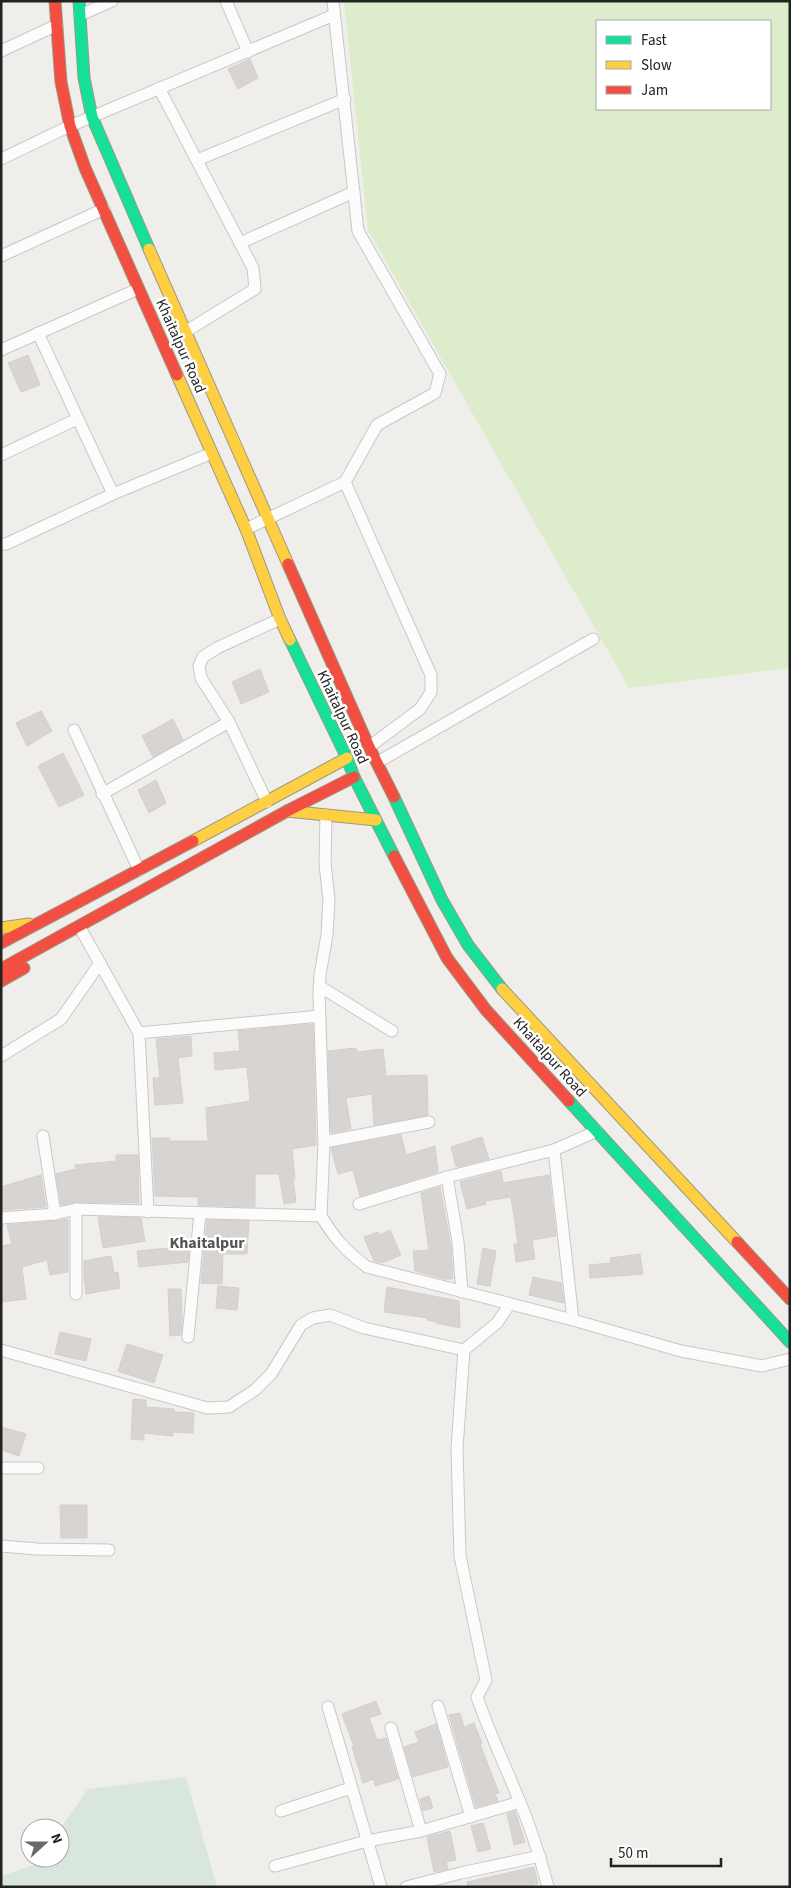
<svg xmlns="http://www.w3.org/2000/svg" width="791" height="1888" viewBox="0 0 791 1888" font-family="'Source Sans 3',sans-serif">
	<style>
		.grass { fill: #ddeccb; fill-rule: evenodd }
		.wetland { fill: #d9e6de }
		.building { fill: #d7d4d2; stroke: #d3d0cc }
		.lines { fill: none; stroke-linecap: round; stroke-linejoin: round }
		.street-casing { stroke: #c9c8c7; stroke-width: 13 }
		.fast-casing { stroke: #999a82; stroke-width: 13 }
		.slow-casing { stroke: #999a82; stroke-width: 13 }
		.jam-casing { stroke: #999a82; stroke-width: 13 }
		.street { stroke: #fdfcfc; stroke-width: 11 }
		.fast { stroke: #16e098; stroke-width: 11 }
		.slow { stroke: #ffcf43; stroke-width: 11 }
		.jam { stroke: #f24e42; stroke-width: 11 }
		.labels { text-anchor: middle; stroke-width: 5; stroke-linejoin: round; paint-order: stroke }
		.street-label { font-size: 15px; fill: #222; stroke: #fff }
		.neighbourhood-label { font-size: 16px; font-weight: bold; fill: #555; stroke: #fff }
	</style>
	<rect width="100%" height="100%" fill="#f0eeeb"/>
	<!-- grass -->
	<path class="grass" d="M344 1H790V668L629 688 368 230ZM597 21H770V109H597Z"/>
	<!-- wetland -->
	<path class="wetland" d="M186 1777 217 1887H1V1876L34 1865 39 1858H60V1829L88 1789Z"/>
	<!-- building -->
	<g class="building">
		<path d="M250 59 258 78 238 89 228 69Z"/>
		<path d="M28 355 40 385 21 392 8 363Z"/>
		<path d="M260 669 269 692 241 704 232 682Z"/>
		<path d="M41 711 52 731 27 746 16 723Z"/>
		<path d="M173 719 183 740 153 757 142 736Z"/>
		<path d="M63 753 84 795 59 807 38 766Z"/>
		<path d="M156 780 166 803 149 813 138 790Z"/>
		<path d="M313 1024 316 1145 292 1149 295 1179H293L296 1202 284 1204 279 1174H255V1207L198 1205V1197L155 1196 152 1138H170V1141H208L206 1108 250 1101 247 1067 215 1070 214 1053 240 1051 238 1031Z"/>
		<path d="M191 1036 192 1056 178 1058 183 1103 155 1105 153 1078H160L156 1039Z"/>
		<path d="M356 1048 357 1052 383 1049 386 1076 427 1075 428 1115 374 1125 372 1094 346 1098 351 1129 331 1133 328 1051Z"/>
		<path d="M401 1135 406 1155 435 1146 438 1172 360 1196 353 1170 338 1174 331 1148Z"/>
		<path d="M482 1137 489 1159 456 1167 451 1147Z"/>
		<path d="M116 1155H138L139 1203 76 1202 61 1205 56 1174 76 1169 75 1165 116 1161Z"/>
		<path d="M501 1171 503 1183 549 1175 556 1236 532 1240 535 1259 516 1262 514 1244H518L513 1210 511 1197 507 1198V1193L506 1198 485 1201 486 1204 467 1209 460 1182Z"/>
		<path d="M41 1175 46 1207 1 1210V1187Z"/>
		<path d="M440 1187 451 1246 453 1279H444L415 1271 413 1251 429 1250 421 1193Z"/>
		<path d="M98 1217 141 1218 145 1241 103 1248Z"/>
		<path d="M68 1219V1272L50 1275 47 1260 22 1267 26 1299 1 1302V1246L12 1244 7 1225 56 1221Z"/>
		<path d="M207 1220 249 1221 247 1254H223L222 1284 201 1283Z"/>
		<path d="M390 1230 401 1255 382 1263 374 1261 364 1237 378 1232 379 1235Z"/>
		<path d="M189 1246 188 1262 139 1267 137 1251Z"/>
		<path d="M483 1248 496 1251 494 1265 489 1266 493 1267 490 1286 477 1284Z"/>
		<path d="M640 1254 643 1274 590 1278 589 1265 611 1263 610 1258Z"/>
		<path d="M111 1256 114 1273 118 1272 120 1288 86 1294 84 1276V1261Z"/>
		<path d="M533 1277 561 1283 564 1303 529 1295Z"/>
		<path d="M218 1286 239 1288 237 1310 216 1308Z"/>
		<path d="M387 1287 459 1301 460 1328 436 1323 437 1322 427 1320 428 1318 384 1312Z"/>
		<path d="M168 1289H181L182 1319 181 1335 170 1336Z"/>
		<path d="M60 1332 91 1339 86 1361 55 1354Z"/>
		<path d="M127 1344 163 1355 154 1383 118 1371Z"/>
		<path d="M133 1399 146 1400V1407L174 1409V1412L194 1413 193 1433 173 1432V1436L144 1433V1440L131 1439Z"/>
		<path d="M1 1427 26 1434 19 1456 1 1450Z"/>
		<path d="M60 1505H87V1538H61Z"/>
		<path d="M376 1701 381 1714 369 1718 377 1740 386 1738 398 1779 375 1786 374 1779 363 1783 352 1747H354L342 1714Z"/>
		<path d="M460 1713 464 1727 474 1723 482 1743 480 1744 499 1793 495 1794 498 1801 476 1807 449 1715Z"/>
		<path d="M436 1724 448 1767 413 1777 404 1747 419 1742 415 1732Z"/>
		<path d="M429 1796 433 1808 423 1811 420 1799Z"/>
		<path d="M515 1811 525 1842 514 1845 507 1814Z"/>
		<path d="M483 1823 491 1849 478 1852 471 1826Z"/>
		<path d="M450 1831 456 1860 446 1862 448 1869 434 1872 427 1837Z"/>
		<path d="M534 1867 538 1884H533L534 1887H468L467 1882Z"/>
	</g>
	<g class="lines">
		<defs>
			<g id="street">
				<path d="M226 1 248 52"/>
				<path d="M80 15 112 1"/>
				<path d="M1 51 57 25"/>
				<path d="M159 88 253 268 255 289 185 332"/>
				<path d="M1 159 70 126 334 15"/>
				<path d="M197 160 345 99"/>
				<path d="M240 243 354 192"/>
				<path d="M1 256 104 209"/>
				<path d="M1 350 138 289"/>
				<path d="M1 455 77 419"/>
				<path d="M345 482 431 675V692L420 709 369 747"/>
				<path d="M113 494 212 453"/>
				<path d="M246 529 345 482 377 425 435 393 440 374 358 231 333 1"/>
				<path d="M1 544H6L113 494 38 333"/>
				<path d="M74 730 139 870"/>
				<path d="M378 762 593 639"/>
				<path d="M102 794 229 722"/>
				<path d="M267 802 229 722 201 678 199 666 203 657 217 648 280 619"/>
				<path d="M79 926 139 1033 148 1212"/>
				<path d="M319 986 392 1031"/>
				<path d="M139 1033 320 1016"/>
				<path d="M1 1056 61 1019 100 963"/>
				<path d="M43 1136 55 1214"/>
				<path d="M324 1142 429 1122"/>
				<path d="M554 1150 573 1320"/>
				<path d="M447 1177 458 1242 462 1292"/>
				<path d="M359 1204 447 1177 554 1150 597 1131"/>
				<path d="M321 1216 324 1142 319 994 320 975 327 935 329 900 325 864 326 815"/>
				<path d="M1 1218 55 1214 76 1209 321 1216C335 1239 345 1250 367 1267L573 1320 681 1351 762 1366 790 1359"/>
				<path d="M76 1294V1209"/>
				<path d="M509 1305 497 1323 464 1350 457 1448 460 1556 486 1680 477 1697C489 1732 505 1765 519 1800 531 1828 540 1857 548 1887"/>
				<path d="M188 1337 200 1213"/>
				<path d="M1 1350 207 1408 229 1407 255 1390 271 1374 301 1325 313 1318 330 1315 364 1328 464 1350"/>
				<path d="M1 1468H38"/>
				<path d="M1 1546 37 1549 109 1550"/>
				<path d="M438 1706 471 1817"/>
				<path d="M328 1707 381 1887"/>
				<path d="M391 1728 421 1831"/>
				<path d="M281 1811 351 1788"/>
				<path d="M275 1866 367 1841 421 1831 520 1802"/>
				<path d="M406 1887 461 1873 540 1856"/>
			</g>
			<g id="fast">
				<path d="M79 1 84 78 92 117 149 249"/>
				<path d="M290 640 347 758 354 777 394 856"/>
				<path d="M394 797 442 900 468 945 502 989"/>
				<path d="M569 1101 790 1342"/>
			</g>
			<g id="slow">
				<path d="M149 249 288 564"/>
				<path d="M177 375 246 529 280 619 290 640"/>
				<path d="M287 811 376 820"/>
				<path d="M193 841 347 758"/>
				<path d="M1 928 29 924"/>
				<path d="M502 989 737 1242"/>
			</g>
			<g id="jam">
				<path d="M55 1 61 82 70 126 85 168 177 375"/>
				<path d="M288 564 369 747 394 797"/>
				<path d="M394 856 447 958 486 1010 569 1101"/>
				<path d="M1 943 193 841"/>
				<path d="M1 969 287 811 354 777"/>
				<path d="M1 981 24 968"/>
				<path d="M737 1242 790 1299"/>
			</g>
		</defs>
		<!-- street casing -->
		<use href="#street" class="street-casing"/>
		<!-- fast casing -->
		<use href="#fast" class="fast-casing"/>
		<!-- slow casing -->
		<use href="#slow" class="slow-casing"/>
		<!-- jam casing -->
		<use href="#jam" class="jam-casing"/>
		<!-- street -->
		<use href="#street" class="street"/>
		<!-- fast -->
		<use href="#fast" class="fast"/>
		<!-- slow -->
		<use href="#slow" class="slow"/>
		<!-- jam -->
		<use href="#jam" class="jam"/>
	</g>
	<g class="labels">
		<!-- street labels -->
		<g class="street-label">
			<text transform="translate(181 346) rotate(66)" y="5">Khaitalpur Road</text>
			<text transform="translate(343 717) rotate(65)" y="5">Khaitalpur Road</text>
			<text transform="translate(550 1057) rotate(48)" y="5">Khaitalpur Road</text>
		</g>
		<!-- neighbourhood labels -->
		<g class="neighbourhood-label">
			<text x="207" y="1248">Khaitalpur</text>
		</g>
	</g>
	<!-- border -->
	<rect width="791" height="1888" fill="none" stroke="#222222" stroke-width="5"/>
	<!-- legend -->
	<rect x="596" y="20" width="175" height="90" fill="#ffffff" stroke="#a7a7a7"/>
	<rect x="606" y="36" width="25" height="8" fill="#16e098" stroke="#a7a7a7"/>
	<text x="641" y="45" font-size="15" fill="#222222">Fast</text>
	<rect x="606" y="61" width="25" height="8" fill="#ffcf43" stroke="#a7a7a7"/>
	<text x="641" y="70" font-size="15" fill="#222222">Slow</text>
	<rect x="606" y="86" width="25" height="8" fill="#f24e42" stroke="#a7a7a7"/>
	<text x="641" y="95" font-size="15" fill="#222222">Jam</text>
	<!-- north arrow -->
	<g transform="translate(45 1843) rotate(69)"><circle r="24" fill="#ffffff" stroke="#a7a7a7"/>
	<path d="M0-4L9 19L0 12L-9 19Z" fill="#6a6968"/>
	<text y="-8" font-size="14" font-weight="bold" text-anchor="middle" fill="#222222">N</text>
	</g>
	<!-- scale -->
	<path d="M611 1858v8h110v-8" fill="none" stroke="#222222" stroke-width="2.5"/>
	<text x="618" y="1858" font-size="15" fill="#222222" stroke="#ffffff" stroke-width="4" paint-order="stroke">50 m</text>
</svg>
